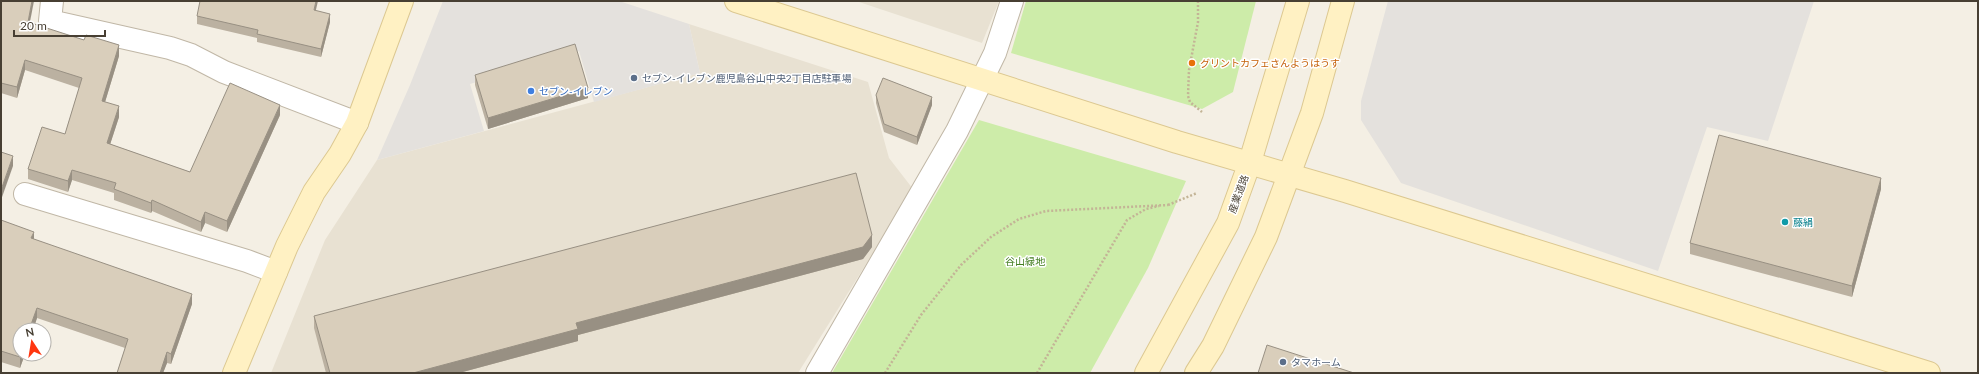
<svg xmlns="http://www.w3.org/2000/svg" width="1979" height="374" viewBox="0 0 1979 374" font-family="Lato,'Noto Sans JP',sans-serif">
	<style>
		.residential { fill: #e8e1d2 }
		.green { fill: #cdeca9 }
		.parking { fill: #e4e1dd }
		.lines { fill: none; stroke-linecap: round; stroke-linejoin: round }
		.street-casing { stroke: #c0b7a6; stroke-width: 24 }
		.secondary-casing { stroke: #dcc891; stroke-width: 24 }
		.path { stroke: #c3b496; stroke-width: 2.5; stroke-dasharray: 2 2; stroke-linecap: butt }
		.street { stroke: #fff; stroke-width: 22 }
		.secondary { stroke: #fff1c3; stroke-width: 22 }
		.wall { fill: #bbb1a1 }
		.shaded-wall { fill: #989083 }
		.building { fill: #d9cebb; stroke: #989083 }
		.food-dot { fill: #e8710a; stroke: #fff; stroke-width: 1.5 }
		.service-dot { fill: #5c6f8a; stroke: #fff; stroke-width: 1.5 }
		.shop-dot { fill: #3f7fe0; stroke: #fff; stroke-width: 1.5 }
		.culture-dot { fill: #0f9aa8; stroke: #fff; stroke-width: 1.5 }
		.labels { text-anchor: middle; stroke-width: 3; stroke-linejoin: round; paint-order: stroke }
		.food-label { font-size: 10px; fill: #c56008; stroke: #fff; text-anchor: start }
		.service-label { font-size: 10px; fill: #4e5e75; stroke: #fff; text-anchor: start }
		.shop-label { font-size: 10px; fill: #366cbe; stroke: #fff; text-anchor: start }
		.street-label { font-size: 10px; fill: #473f33; stroke: #fff }
		.culture-label { font-size: 10px; fill: #0d838f; stroke: #fff; text-anchor: start }
		.park-label { font-size: 10px; fill: #437e21; stroke: #fff }
	</style>
	<rect width="100%" height="100%" fill="#f4efe4"/>
	<!-- residential -->
	<g class="residential">
		<path d="M856 1H999L982 43Z"/>
		<path d="M689 24 868 82 889 158 913 189 798 373H271L325 240 377 160 700 73Z"/>
	</g>
	<!-- green -->
	<g class="green">
		<path d="M1026 1H1256L1233 92 1202 109 1011 53Z"/>
		<path d="M979 120 1186 181 1148 268 1090 373H832Z"/>
	</g>
	<!-- parking -->
	<g class="parking">
		<path d="M443 1H619L689 24 700 73 594 102 579 51 470 84 484 131 377 160 410 85Z"/>
		<path d="M1388 1H1814L1768 141 1707 127 1658 271 1401 183 1361 120V101Z"/>
	</g>
	<g class="lines">
		<defs>
			<g id="street">
				<path d="M52 1 50 21 170 48 191 55 224 72 357 123"/>
				<path d="M25 194 247 261 276 272"/>
				<path d="M817 373 957 131 995 53 1012 1"/>
			</g>
			<g id="secondary">
				<path d="M736 1 1177 142 1345 191 1929 373"/>
				<path d="M234 373 287 246 314 192 340 154 357 123 402 1"/>
				<path d="M1146 373 1228 223 1250 162 1298 1"/>
				<path d="M1196 373 1213 346 1266 237 1312 113 1343 1"/>
			</g>
		</defs>
		<!-- street casing -->
		<use href="#street" class="street-casing"/>
		<!-- secondary casing -->
		<use href="#secondary" class="secondary-casing"/>
		<!-- path -->
		<g class="path">
			<path d="M1198 1V22L1189 70 1188 96 1190 102 1202 112"/>
			<path d="M1168 205 1197 193"/>
			<path d="M885 373 921 315 961 265 991 237 1019 219 1046 211 1168 205"/>
			<path d="M1037 373 1127 220 1146 209 1159 206"/>
		</g>
		<!-- street -->
		<use href="#street" class="street"/>
		<!-- secondary -->
		<use href="#secondary" class="secondary"/>
	</g>
	<!-- wall -->
	<g class="wall">
		<path d="M1 1 30 23 119 56 105 102 119 117 110 144 190 172 280 115 227 232 205 223 201 232 152 211 151 213 114 200V193L72 180 68 192 28 179V169L65 134 79 88 25 70 17 98 1 93Z"/>
		<path d="M316 11 330 22 321 57 257 42V38L197 24V16Z"/>
		<path d="M475 75 588 98 488 129 475 85Z"/>
		<path d="M876 95 932 105 917 145 884 132 876 103Z"/>
		<path d="M1881 189 1852 297 1690 254V243Z"/>
		<path d="M1 220 34 239 192 304 171 364 167 363 163 373H117L125 348 37 318 33 330H20V354H25L20 368 1 362Z"/>
		<path d="M872 247 863 259 578 335V341L459 373H326L314 328V316Z"/>
	</g>
	<!-- shaded-wall -->
	<g class="shaded-wall">
		<path d="M32 1H34L28 32V22Z"/>
		<path d="M316 1H318L314 18V10Z"/>
		<path d="M330 14V22L321 57V49Z"/>
		<path d="M119 45V56L102 112V101Z"/>
		<path d="M25 60V70L17 98V87Z"/>
		<path d="M588 88V98L488 129V118Z"/>
		<path d="M932 97V105L917 145V137Z"/>
		<path d="M280 105V115L227 232V221Z"/>
		<path d="M119 106V117L107 154V143Z"/>
		<path d="M13 156V166L1 200V190Z"/>
		<path d="M72 170V180L68 192V181Z"/>
		<path d="M1881 178V189L1852 297V286Z"/>
		<path d="M152 200V211L151 213V203Z"/>
		<path d="M205 212V223L201 232V222Z"/>
		<path d="M34 232V242L31 238Z"/>
		<path d="M872 235V247L863 259 578 335V341L459 373H413L576 323Z"/>
		<path d="M192 294V304L171 364V354Z"/>
		<path d="M37 308V318L33 330H29Z"/>
		<path d="M167 352V363L163 373H160Z"/>
		<path d="M21 354H25L20 368V357Z"/>
	</g>
	<!-- building -->
	<g class="building">
		<path d="M1 1H32L28 22 84 40 86 35 119 45 102 101 119 106 107 143 190 172 230 83 280 105 227 221 205 212 201 222 152 200 151 203 114 189 116 183 72 170 68 181 28 169 42 127 65 134 82 78 25 60 17 87 1 83Z"/>
		<path d="M200 1H316L314 10 330 14 321 49 257 34 258 30 197 16Z"/>
		<path d="M575 44 588 88 488 118 475 75Z"/>
		<path d="M883 78 932 97 917 137 884 124 876 95Z"/>
		<path d="M1719 135 1881 178 1852 286 1690 243Z"/>
		<path d="M1 152 13 156 1 190Z"/>
		<path d="M856 173 872 235 863 247 576 323 578 329 413 373H330L314 316Z"/>
		<path d="M1 220 34 232 31 238 192 294 171 354 167 352 160 373H117L128 339 37 308 29 330H20V354H21L20 357 1 351Z"/>
		<path d="M1267 345 1354 373H1258Z"/>
	</g>
	<!-- markers -->
	<circle class="food-dot" cx="1192" cy="63" r="4"/>
	<g class="service-dot">
		<circle cx="634" cy="78" r="4"/>
		<circle cx="1283" cy="362" r="4"/>
	</g>
	<circle class="shop-dot" cx="531" cy="91" r="4"/>
	<circle class="culture-dot" cx="1785" cy="222" r="4"/>
	<g class="labels">
		<!-- food labels -->
		<g class="food-label">
			<text x="1200" y="67">グリントカフェさんようはうす</text>
		</g>
		<!-- service labels -->
		<g class="service-label">
			<text x="642" y="82">セブン-イレブン鹿児島谷山中央2丁目店駐車場</text>
			<text x="1291" y="366">タマホーム</text>
		</g>
		<!-- shop labels -->
		<g class="shop-label">
			<text x="539" y="95">セブン-イレブン</text>
		</g>
		<!-- street labels -->
		<g class="street-label">
			<text transform="translate(1238 194) rotate(-70)" y="4">産業道路</text>
		</g>
		<!-- culture labels -->
		<g class="culture-label">
			<text x="1793" y="226">藤絹</text>
		</g>
		<!-- park labels -->
		<g class="park-label">
			<text x="1025" y="265">谷山緑地</text>
		</g>
	</g>
	<!-- border -->
	<rect width="1979" height="374" fill="none" stroke="#473f33" stroke-width="4"/>
	<!-- north arrow -->
	<g transform="translate(32 342) rotate(348)"><circle r="19" fill="#ffffff" stroke="#b5b2ad"/>
	<path d="M0-3L7 15L0 10L-7 15Z" fill="#ff3610"/>
	<text y="-6" font-size="11" font-weight="bold" text-anchor="middle" fill="#473f33">N</text>
	</g>
	<!-- scale -->
	<path d="M14 30v6h91v-6" fill="none" stroke="#473f33" stroke-width="2"/>
	<text x="20" y="30" font-size="12" fill="#473f33" stroke="#ffffff" stroke-width="3" paint-order="stroke">20 m</text>
</svg>
